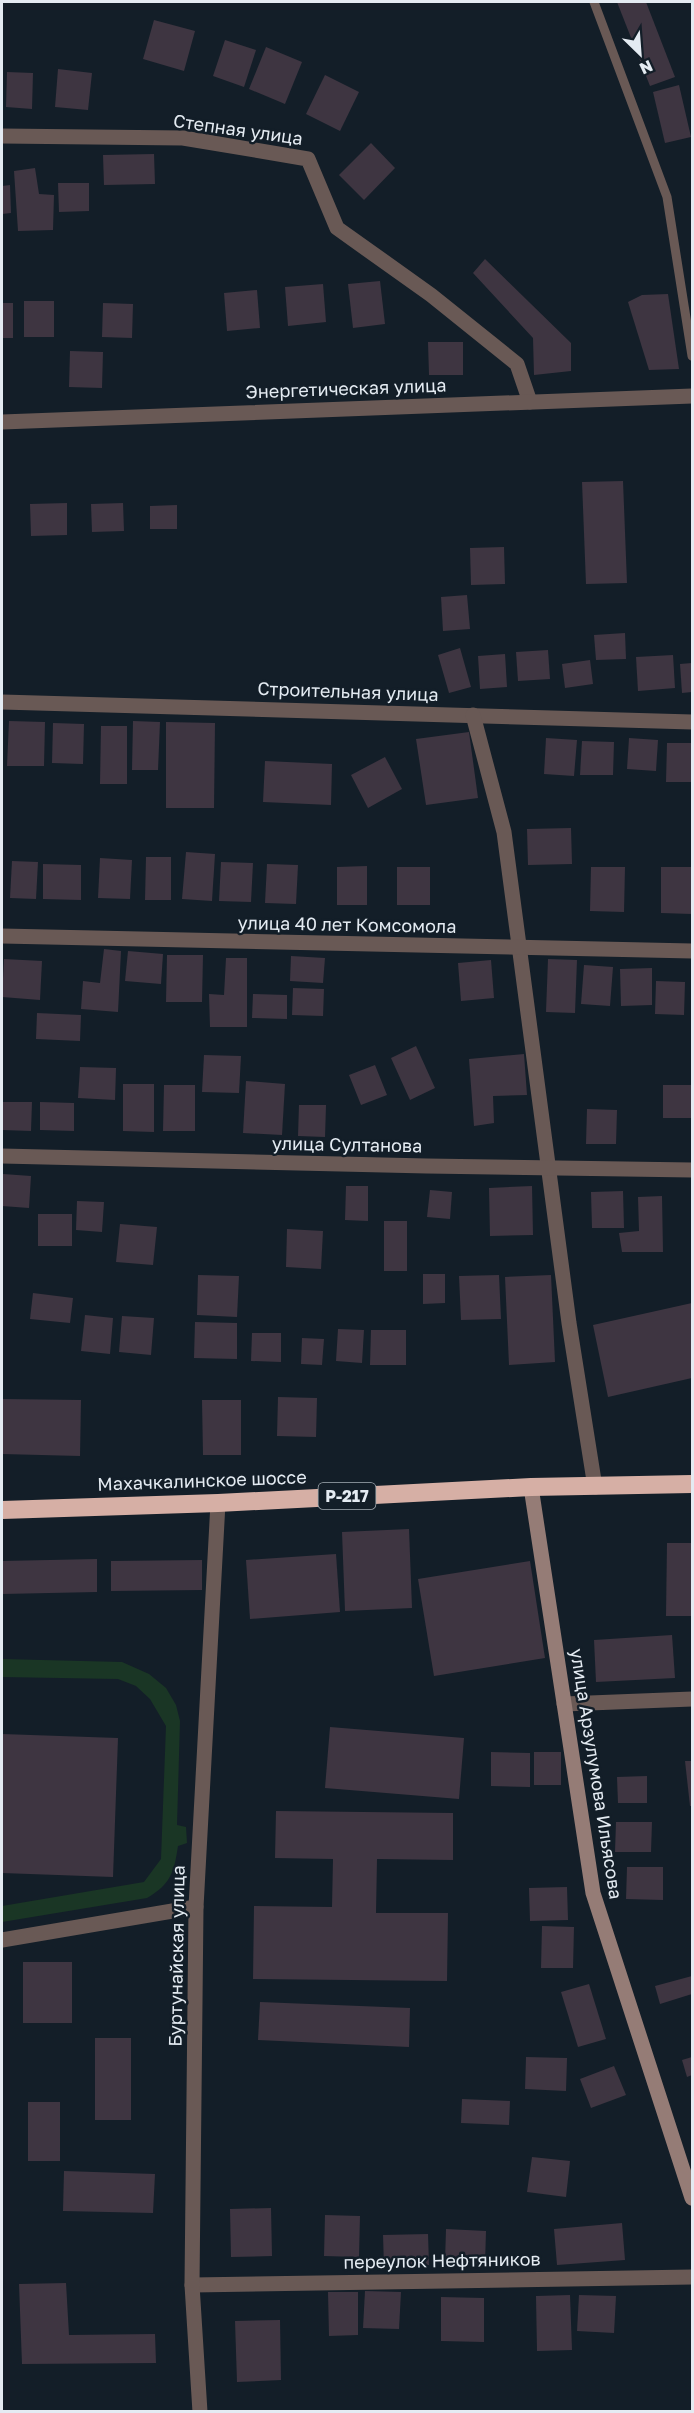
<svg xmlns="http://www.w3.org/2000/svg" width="694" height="2413" viewBox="0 0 694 2413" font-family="'Golos Text',sans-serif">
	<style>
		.green { fill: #1a3625 }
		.building { fill: #3e3541 }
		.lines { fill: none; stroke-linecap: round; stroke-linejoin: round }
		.lane { stroke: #695955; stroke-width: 9 }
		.street { stroke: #695955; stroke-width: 15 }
		.secondary { stroke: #957c76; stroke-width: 15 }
		.highway { stroke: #d6afa5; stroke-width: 18 }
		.labels { text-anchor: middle; stroke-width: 5; stroke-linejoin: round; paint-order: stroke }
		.shield { fill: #131e28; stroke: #a5aeb5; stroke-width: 1.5 }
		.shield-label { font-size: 16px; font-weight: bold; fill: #e4ebf2 }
		.street-label { font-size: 18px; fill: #e4ebf2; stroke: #131e28 }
	</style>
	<rect width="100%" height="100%" fill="#131e28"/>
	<!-- green -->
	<path class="green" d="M2 1659 122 1662 149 1674 166 1688 176 1705 180 1721 177 1825 186 1827 187 1843 178 1846C174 1872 171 1884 147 1898L2 1922V1906L144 1882 161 1859 166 1726 150 1699 136 1686 118 1679 2 1677Z"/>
	<!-- building -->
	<g class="building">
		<path d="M617 2H646L675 77 650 86Z"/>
		<path d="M154 20 195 31 184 71 143 59Z"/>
		<path d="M225 40 256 50 244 87 213 76Z"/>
		<path d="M266 47 302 62 285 104 249 89Z"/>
		<path d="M58 69 92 73 88 110 55 107Z"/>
		<path d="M7 72 33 73 32 109 6 107Z"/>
		<path d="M325 75 359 92 340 131 306 114Z"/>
		<path d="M679 85 691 137 665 143 653 92Z"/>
		<path d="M371 143 395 168 364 200 339 175Z"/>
		<path d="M154 154 155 184 104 185 103 155Z"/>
		<path d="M35 168 39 194 54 195 53 230 18 231 14 171Z"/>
		<path d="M58 183H89V211L59 212Z"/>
		<path d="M10 185 11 213 2 214V186Z"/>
		<path d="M485 259 571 343V371L534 375 533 338 473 273Z"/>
		<path d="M380 281 385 324 353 328 348 284Z"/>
		<path d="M323 284 326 322 288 326 285 287Z"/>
		<path d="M257 290 260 328 227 331 224 293Z"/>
		<path d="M668 294 679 369 649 370 628 302 642 295Z"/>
		<rect x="24" y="301" width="30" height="36"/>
		<rect x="2" y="303" width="11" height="35"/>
		<path d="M103 303 133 304 132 338 102 337Z"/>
		<path d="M428 342H463V375H429Z"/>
		<path d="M70 351 103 352 102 388 69 387Z"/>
		<path d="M623 481 627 583 586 584 582 482Z"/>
		<path d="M67 503V535L31 536 30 504Z"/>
		<path d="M123 503 124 531 92 532 91 504Z"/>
		<path d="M177 505V529H150V506Z"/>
		<path d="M504 547 505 584 471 585 470 548Z"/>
		<path d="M467 595 470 629 443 631 441 597Z"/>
		<path d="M625 633 626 659 596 660 594 635Z"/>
		<path d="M460 648 471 687 449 693 438 655Z"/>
		<path d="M548 650 550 679 518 681 516 652Z"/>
		<path d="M505 654 507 687 480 689 478 656Z"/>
		<path d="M673 655 675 688 638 691 636 657Z"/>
		<path d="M590 660 593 684 565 688 562 664Z"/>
		<path d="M692 663V692L682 693 680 664Z"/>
		<path d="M9 721 45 722 44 766H7Z"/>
		<path d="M133 721 160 722 158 770H132Z"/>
		<path d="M166 722 215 723 214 808H166Z"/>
		<path d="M53 723 84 724 83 764 52 763Z"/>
		<path d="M101 726H127V784H100Z"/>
		<path d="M469 732 478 798 426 805 416 739Z"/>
		<path d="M546 738 577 740 574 776 544 774Z"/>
		<path d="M629 738 658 740 656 771 627 769Z"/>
		<path d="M582 741 614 742 613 775H580Z"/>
		<path d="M667 743H692V782H666Z"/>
		<path d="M385 757 402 789 368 808 351 775Z"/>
		<path d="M265 761 332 764 331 805 263 802Z"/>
		<path d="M571 828 572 864 528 865 527 829Z"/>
		<path d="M186 852 215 854 212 901 182 899Z"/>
		<path d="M146 857H171V900H145Z"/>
		<path d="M100 858 132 860 130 899 98 898Z"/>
		<path d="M12 861 38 862 36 899 10 898Z"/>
		<path d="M221 862 253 863 251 902 219 901Z"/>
		<path d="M43 864 81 865V900L43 899Z"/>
		<path d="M267 864 298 865 296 904 265 903Z"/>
		<path d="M367 866V905H337V867Z"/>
		<rect x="397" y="867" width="33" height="38"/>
		<path d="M591 867H625L624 912 590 911Z"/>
		<path d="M661 867H692V914L661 913Z"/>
		<path d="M104 949 121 951 118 1012 81 1009 83 981 100 983Z"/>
		<path d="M128 951 163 954 161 984 125 981Z"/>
		<path d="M167 955H203L202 1002H166Z"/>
		<path d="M291 956 325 958 323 983 290 981Z"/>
		<path d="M226 958H247V1027H210L209 994 224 995Z"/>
		<path d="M4 959 42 961 40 1000 2 997Z"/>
		<path d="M548 959 577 960 575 1013 546 1012Z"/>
		<path d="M491 960 494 998 461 1001 458 963Z"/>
		<path d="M584 965 613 967 610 1006 581 1004Z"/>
		<path d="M652 968V1005L621 1006 620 969Z"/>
		<path d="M656 981 685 982 684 1015 655 1014Z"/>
		<path d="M293 988 324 989 323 1016 292 1015Z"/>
		<path d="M253 994 287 995V1019L252 1018Z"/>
		<path d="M37 1013 81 1015 80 1041 36 1039Z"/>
		<path d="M416 1046 435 1088 410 1100 391 1058Z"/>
		<path d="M524 1054 527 1095 493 1096 494 1123 474 1126 469 1059Z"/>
		<path d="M204 1055 241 1056 239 1093 202 1092Z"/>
		<path d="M375 1065 387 1095 361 1105 349 1075Z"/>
		<path d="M80 1067 116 1068 115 1100 78 1098Z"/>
		<path d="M246 1081 285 1084 282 1135 243 1133Z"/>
		<path d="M123 1084H154V1132L123 1131Z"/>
		<path d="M164 1085H195V1131H163Z"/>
		<rect x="663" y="1085" width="29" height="33"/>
		<path d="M2 1102H32L31 1131 2 1130Z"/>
		<path d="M40 1102 74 1103V1131L40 1130Z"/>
		<path d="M299 1105H326L325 1137 298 1136Z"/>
		<path d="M587 1109 617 1110 616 1144H586Z"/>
		<path d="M3 1174 31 1176 29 1208 2 1206Z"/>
		<path d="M346 1186H368V1221L345 1220Z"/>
		<path d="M532 1186 533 1235 490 1236 489 1188Z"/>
		<path d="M430 1190 452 1192 450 1219 427 1217Z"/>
		<path d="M623 1191 624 1228H592L591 1192Z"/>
		<path d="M662 1196 663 1252H622L619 1233 639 1231 638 1197Z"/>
		<path d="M77 1201 104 1202 102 1232 76 1230Z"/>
		<rect x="38" y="1214" width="34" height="32"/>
		<rect x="384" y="1221" width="23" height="50"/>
		<path d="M120 1224 157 1227 153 1265 116 1262Z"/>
		<path d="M287 1229 323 1231 321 1269 286 1267Z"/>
		<path d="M423 1274H445V1303L423 1304Z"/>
		<path d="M198 1275 239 1276 237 1317 197 1315Z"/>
		<path d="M499 1275 501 1319 461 1320 459 1276Z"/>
		<path d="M551 1275 555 1362 509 1365 505 1277Z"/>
		<path d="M33 1293 73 1298 70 1323 30 1319Z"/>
		<path d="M692 1303V1378L608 1397 593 1325Z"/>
		<path d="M85 1315 113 1318 110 1354 81 1351Z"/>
		<path d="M122 1316 154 1318 151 1355 119 1352Z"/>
		<path d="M195 1322 237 1323V1359L194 1358Z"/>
		<path d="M338 1329 364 1330 362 1363 336 1361Z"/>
		<path d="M371 1330H406V1365H370Z"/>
		<path d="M252 1333H281V1362L251 1361Z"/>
		<path d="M302 1338 324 1339 322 1365 301 1364Z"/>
		<path d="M278 1397 317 1398 316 1437 277 1436Z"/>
		<path d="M2 1399 81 1400 80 1456 2 1454Z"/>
		<path d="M202 1400H241V1455H203Z"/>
		<path d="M409 1529 412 1608 345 1611 342 1532Z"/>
		<path d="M667 1543H692V1616H666Z"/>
		<path d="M336 1554 340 1612 250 1619 246 1560Z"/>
		<path d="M97 1559V1592L2 1594V1561Z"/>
		<path d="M202 1560V1590L111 1591V1561Z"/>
		<path d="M530 1561 545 1658 434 1676 418 1579Z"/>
		<path d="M672 1635 675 1678 596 1682 594 1640Z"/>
		<path d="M330 1727 464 1738 459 1799 325 1788Z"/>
		<path d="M2 1734 118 1738 113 1877 2 1873Z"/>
		<path d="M491 1752 530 1753V1787L491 1786Z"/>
		<rect x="534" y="1752" width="27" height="33"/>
		<path d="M685 1761H692V1806H690Z"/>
		<path d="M647 1776V1803H618L617 1777Z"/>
		<path d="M276 1811 453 1813V1860L377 1859 376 1913H448L447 1981 253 1979 254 1906 332 1907 333 1859 275 1858Z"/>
		<path d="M616 1822H652L651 1852H615Z"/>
		<path d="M627 1867H663V1900L626 1899Z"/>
		<path d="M567 1887 568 1920 530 1921 529 1888Z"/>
		<path d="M542 1926 574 1927 573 1968H541Z"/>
		<rect x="23" y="1962" width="49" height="61"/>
		<path d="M692 1976V1994L660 2004 655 1986Z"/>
		<path d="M589 1984 606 2039 578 2047 561 1992Z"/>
		<path d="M260 2002 410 2008 409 2047 258 2040Z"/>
		<rect x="95" y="2038" width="36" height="82"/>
		<path d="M526 2057 567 2058 566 2091 525 2089Z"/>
		<path d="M692 2057V2075L687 2077 682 2060Z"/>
		<path d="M614 2066 626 2095 591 2108 580 2079Z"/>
		<path d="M462 2099 510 2101 509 2125 461 2123Z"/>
		<rect x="28" y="2102" width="32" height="59"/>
		<path d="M532 2157 570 2161 566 2197 527 2192Z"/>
		<path d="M64 2171 155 2174 153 2213 63 2211Z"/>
		<path d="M271 2208 272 2256 231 2257 230 2209Z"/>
		<path d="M325 2215 360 2216 359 2257 324 2256Z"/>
		<path d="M622 2223 625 2260 557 2265 554 2229Z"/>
		<path d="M446 2229 486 2231 485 2264 445 2262Z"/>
		<path d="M428 2234 429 2265 384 2266 383 2235Z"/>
		<path d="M66 2283 69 2335 155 2334 156 2363 22 2364 19 2284Z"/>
		<path d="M365 2291 401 2292 399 2329 363 2328Z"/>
		<path d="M328 2292H358V2335L329 2336Z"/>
		<path d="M570 2295 572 2350 537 2351 536 2296Z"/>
		<path d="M579 2295 616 2296 614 2333 577 2331Z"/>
		<path d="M441 2297 484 2298V2342L441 2341Z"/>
		<path d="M280 2320 281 2380 237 2382 235 2321Z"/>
	</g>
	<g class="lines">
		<!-- lane -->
		<path class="lane" d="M594 2 667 197 692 356"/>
		<!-- street -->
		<g class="street">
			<path d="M2 136 183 138 308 159 337 228 431 295 517 364 530 402"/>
			<path d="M2 422 692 396"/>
			<path d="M2 702 692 722"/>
			<path d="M473 715 504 832 569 1323 595 1487"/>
			<path d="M2 936 692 951"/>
			<path d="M2 1156 427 1166 692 1170"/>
			<path d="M564 1704 692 1699"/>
			<path d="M2 1940 196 1907"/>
			<path d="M192 2285 692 2277"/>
			<path d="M200 2412 192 2285 196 1907 218 1503"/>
		</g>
		<!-- secondary -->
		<path class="secondary" d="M531 1487 593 1893 692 2198"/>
		<!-- highway -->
		<path class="highway" d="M2 1510 218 1503 531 1487 692 1484"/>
	</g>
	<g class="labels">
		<!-- shield labels -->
		<rect class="shield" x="318.5" y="1483" width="57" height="26" rx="4.5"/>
		<g class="shield-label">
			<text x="347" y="1502">Р-217</text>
		</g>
		<!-- street labels -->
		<g class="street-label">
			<text transform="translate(238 130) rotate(8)" y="6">Степная улица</text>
			<text transform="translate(346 389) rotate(-2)" y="6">Энергетическая улица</text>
			<text transform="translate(348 692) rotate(2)" y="6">Строительная улица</text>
			<text transform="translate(347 925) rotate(1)" y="6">улица 40 лет Комсомола</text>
			<text transform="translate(347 1145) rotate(1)" y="6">улица Султанова</text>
			<text transform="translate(202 1481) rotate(-2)" y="6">Махачкалинское шоссе</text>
			<text transform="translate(596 1774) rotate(81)" y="6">улица Арзулумова Ильясова</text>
			<text transform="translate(177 1956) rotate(-89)" y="6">Буртунайская улица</text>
			<text transform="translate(442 2261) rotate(-1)" y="6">переулок Нефтяников</text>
		</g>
	</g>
	<!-- border -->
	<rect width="694" height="2413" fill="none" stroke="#e4ebf2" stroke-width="6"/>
	<!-- north arrow -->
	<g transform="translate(640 54) rotate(155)" stroke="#131e28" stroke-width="4.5" paint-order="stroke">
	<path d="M0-4.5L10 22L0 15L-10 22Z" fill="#e4ebf2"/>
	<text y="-9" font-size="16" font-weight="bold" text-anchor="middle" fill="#e4ebf2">N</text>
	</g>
</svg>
